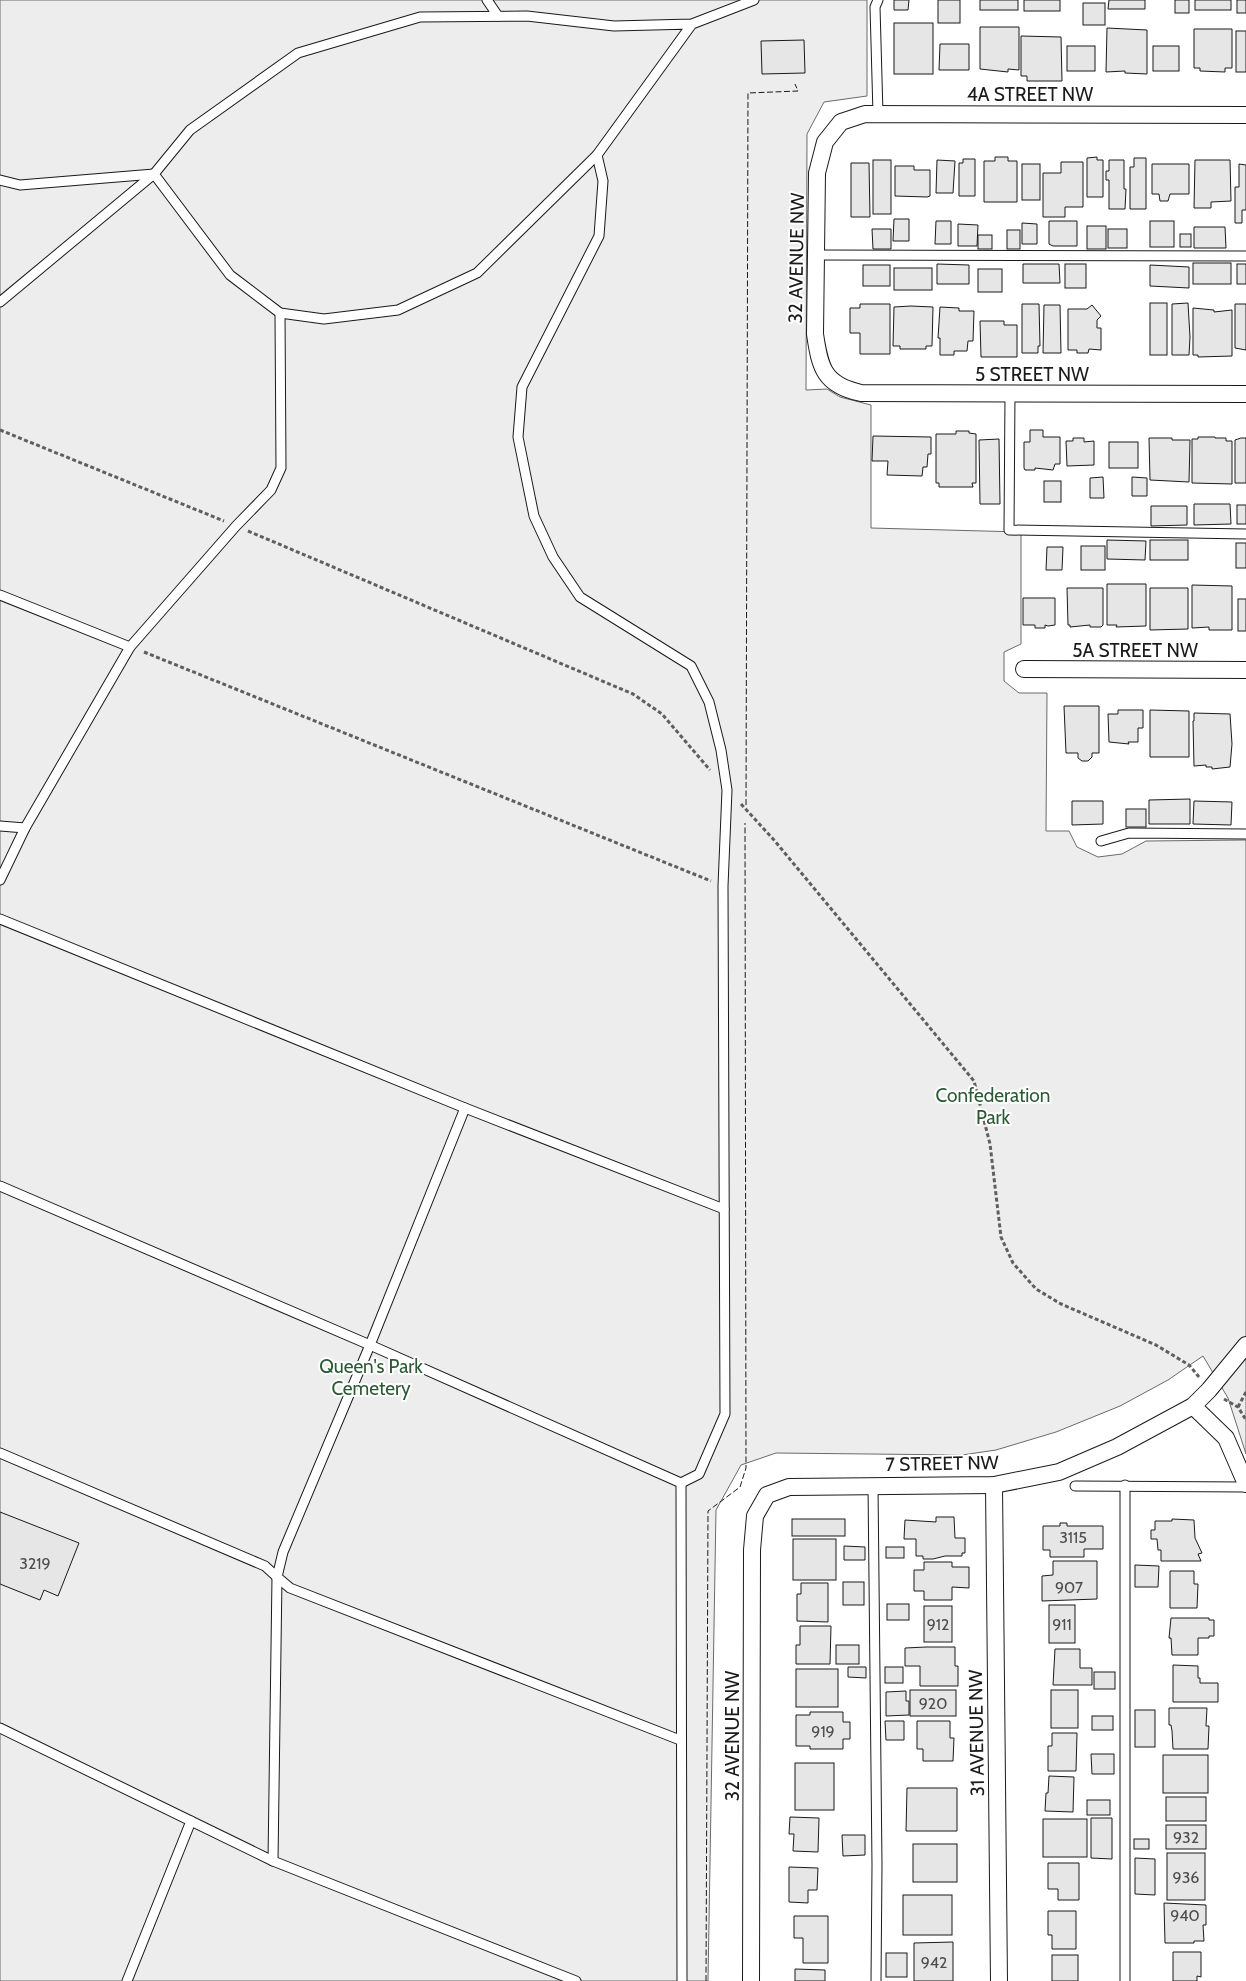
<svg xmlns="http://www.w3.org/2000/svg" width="1246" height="1981" viewBox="0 0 1246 1981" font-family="Cabin,sans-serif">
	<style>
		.built { fill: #ededed; stroke: #6a6a6a }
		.building { fill: #e6e6e6; stroke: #1a1a1a }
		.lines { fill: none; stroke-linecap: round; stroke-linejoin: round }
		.service-casing { stroke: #1a1a1a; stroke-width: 11 }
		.minor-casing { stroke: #1a1a1a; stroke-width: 18 }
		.path { stroke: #5f5f5f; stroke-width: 3; stroke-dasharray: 4 2.5; stroke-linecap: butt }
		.service { stroke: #fff; stroke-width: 9 }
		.minor { stroke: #fff; stroke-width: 16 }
		.fence { stroke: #1a1a1a; stroke-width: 1; stroke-dasharray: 6 2.5; stroke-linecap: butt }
		.labels { text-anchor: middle; stroke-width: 4; stroke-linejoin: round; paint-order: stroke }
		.number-label { font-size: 16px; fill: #4d4d4d }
		.street-label { font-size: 19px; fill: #1a1a1a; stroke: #fff }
		.park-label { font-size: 19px; fill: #2b5a34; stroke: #fff }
	</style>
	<rect width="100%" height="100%" fill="#fff"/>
	<!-- built -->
	<path class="built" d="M0 0H867V96L824 102 807 134 806 390 827 389 840 397 871 405V528L1021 532V644L1004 652V681L1019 693H1047L1046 831H1069L1077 847 1098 857 1122 854 1146 841 1246 840V1454L1228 1398 1203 1356 1168 1380 1120 1406 1056 1432 996 1450 962 1455 776 1453 741 1465 716 1510 708 1981H0Z"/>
	<!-- building -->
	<g class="building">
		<path d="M894 0H909L908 10H894Z"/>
		<rect x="938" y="0" width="22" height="23"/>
		<rect x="980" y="0" width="38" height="10"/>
		<rect x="1024" y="0" width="36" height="11"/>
		<path d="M1109 0H1145V9H1108Z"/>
		<rect x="1175" y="0" width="14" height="13"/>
		<rect x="1195" y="0" width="36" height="10"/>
		<rect x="1237" y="0" width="9" height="13"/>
		<rect x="1083" y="3" width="22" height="22"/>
		<rect x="894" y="23" width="39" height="51"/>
		<path d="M980 27H1019V70L1008 69V72L980 69Z"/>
		<path d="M1107 28 1147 30V74L1125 73V71L1106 72Z"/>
		<path d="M1194 29H1232V68H1225V72L1200 71V68H1194Z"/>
		<rect x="1236" y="31" width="10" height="41"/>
		<path d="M1021 36 1061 37 1062 81H1027V76H1021Z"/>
		<path d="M804 40 805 73 762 74 761 41Z"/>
		<path d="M940 44H969V70H939Z"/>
		<rect x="1067" y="46" width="28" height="25"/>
		<rect x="1153" y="46" width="26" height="25"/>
		<path d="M995 157H1008V161H1017V202H984V161H995Z"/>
		<path d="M1097 157V160H1103V197H1087V158Z"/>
		<path d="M1134 158H1146V209H1130V167H1134Z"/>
		<path d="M963 159H975V196H959V163H963Z"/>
		<rect x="873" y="160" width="18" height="54"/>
		<path d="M937 160 955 161 953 193H936Z"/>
		<path d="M1109 160H1124V189H1126L1125 209H1109V180H1106V171H1109Z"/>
		<path d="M1195 160H1230L1231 201 1211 202V208H1194Z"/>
		<path d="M1061 162H1083V207H1065V217H1043V173H1061Z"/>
		<path d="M851 163H869L870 217H851Z"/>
		<rect x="1022" y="164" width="18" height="36"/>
		<path d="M1152 164H1189V194H1170L1168 201H1160L1159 194H1152Z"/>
		<path d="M1239 164 1246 165V210H1242V223H1235V187H1239Z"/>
		<path d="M895 166H914V170H930V196L927 197 895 196Z"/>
		<path d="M894 219H909V241H893Z"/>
		<path d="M936 221H951V244H935Z"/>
		<path d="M1049 221H1077V246H1053L1049 244Z"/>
		<rect x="1150" y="221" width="24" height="26"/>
		<path d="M1022 223 1037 224V244H1022Z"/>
		<path d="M958 224 978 225 977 246H958Z"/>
		<rect x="1087" y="226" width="19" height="23"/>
		<path d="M1194 227H1225L1226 248H1194Z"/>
		<path d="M872 229H891V249H873Z"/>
		<rect x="1108" y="229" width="19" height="19"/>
		<rect x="1007" y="230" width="13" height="19"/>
		<rect x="1180" y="234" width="11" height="13"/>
		<rect x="978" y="235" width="14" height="14"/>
		<rect x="1193" y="263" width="38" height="21"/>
		<path d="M937 264 969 265V284H937Z"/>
		<path d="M1023 264H1059L1060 283H1023Z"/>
		<rect x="1065" y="264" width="21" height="24"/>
		<rect x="1237" y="264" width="9" height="20"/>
		<rect x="863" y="265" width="27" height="21"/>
		<path d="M1150 265 1189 267V288L1150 286Z"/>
		<rect x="894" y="268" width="38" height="22"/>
		<rect x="978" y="269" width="24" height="23"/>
		<rect x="1150" y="303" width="17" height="52"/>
		<path d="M1188 303 1190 337 1189 355H1172V304Z"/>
		<path d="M860 304H890V354H860V333H850V308H860Z"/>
		<path d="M1022 304H1039L1040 346H1038V353H1022Z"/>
		<path d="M1235 304H1246V350L1235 348Z"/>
		<path d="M1044 305H1060L1061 353H1043Z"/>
		<path d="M1092 305 1101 316 1097 320V328H1101V350L1089 349 1088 353H1077V350H1068V309H1087Z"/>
		<path d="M911 306 933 307 932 346H926V349H900V346H893L894 307Z"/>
		<path d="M940 307 959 308V311H974L973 341H968L967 351H954V355H940V338H938Z"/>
		<path d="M1193 308 1214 310V312L1232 310V356L1198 357V355H1193Z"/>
		<path d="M980 321H1004V325H1017V357H981Z"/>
		<path d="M1030 430H1043V437H1060V464H1055L1053 470 1035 468V470H1025L1024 468V442H1030Z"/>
		<path d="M956 431H969V433L976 434V483H972L973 487H939V483H936V434H956Z"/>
		<path d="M873 436 931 437V454H928L927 467H923L922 476 887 475 888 461H872Z"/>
		<path d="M1198 437H1215V438H1226V441H1232V484L1192 483V439H1198Z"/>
		<path d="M1073 438H1084V442L1094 441V465L1067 466 1066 441H1073Z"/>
		<path d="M1149 438H1172V440H1190L1189 482 1150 480Z"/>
		<path d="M1241 438H1246V483H1235V440Z"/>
		<path d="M999 439 1000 504H980L979 440Z"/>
		<rect x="1109" y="442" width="29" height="26"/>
		<path d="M1103 477 1104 498H1090V478Z"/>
		<path d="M1132 477 1147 478V496H1132Z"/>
		<rect x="1044" y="481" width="17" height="21"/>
		<path d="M1194 504H1230L1231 524 1194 525Z"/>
		<rect x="1237" y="505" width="9" height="19"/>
		<path d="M1151 506H1187V525L1151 526Z"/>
		<path d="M1107 540 1146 541 1145 560 1107 559Z"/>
		<rect x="1150" y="540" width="38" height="20"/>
		<rect x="1236" y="543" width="10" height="25"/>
		<rect x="1081" y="546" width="24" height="24"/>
		<path d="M1047 547H1063L1062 570H1046Z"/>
		<path d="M1107 584H1146V626L1116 627 1117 625H1107Z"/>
		<path d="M1192 585 1232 586V630H1209V627L1192 628Z"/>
		<path d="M1067 588H1103V625L1101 627H1090V625L1070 627V625H1068Z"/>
		<path d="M1150 588H1188V629L1150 630Z"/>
		<path d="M1023 598H1055V625L1048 626 1045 625V628H1035V625H1023Z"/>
		<rect x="1238" y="599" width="8" height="32"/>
		<path d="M1064 706H1099V753H1092V757L1088 761H1082L1078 758V753H1066Z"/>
		<path d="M1118 710H1143V728H1138V742H1128L1129 744 1109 742 1108 714H1118Z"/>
		<path d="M1150 710 1189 711V757H1150Z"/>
		<path d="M1194 713 1230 714 1232 744 1230 767 1212 769V767H1206V765L1194 766 1193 721H1194Z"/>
		<path d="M1190 799V824H1149V800Z"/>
		<path d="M1072 801H1103V824L1072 825Z"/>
		<path d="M1194 801 1232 802 1231 825 1193 824Z"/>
		<rect x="1126" y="809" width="20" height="18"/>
		<path d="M0 1512 79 1543 58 1596 44 1590 40 1600 0 1584Z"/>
		<path d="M936 1517H954L955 1538H965V1553H962V1556H945L933 1559H923V1556H916V1539H904L905 1520 936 1522Z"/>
		<rect x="792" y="1519" width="53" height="17"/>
		<path d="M1172 1519 1194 1520 1195 1538 1202 1553 1198 1554 1201 1561H1161V1550H1158L1157 1539H1151V1530H1155V1521H1172Z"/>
		<path d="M1060 1523H1067V1526H1103V1549H1084V1557H1050V1550H1043V1526H1060Z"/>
		<rect x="793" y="1539" width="43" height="41"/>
		<path d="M844 1546 865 1547V1560H844Z"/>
		<rect x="886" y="1547" width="18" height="11"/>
		<path d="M1053 1561H1097V1599L1042 1601V1576L1053 1575Z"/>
		<path d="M924 1562H952V1567H969V1588L952 1587V1600H924V1591H914V1570H924Z"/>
		<path d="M1135 1565 1159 1566 1158 1587H1135Z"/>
		<path d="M1170 1571H1194V1584H1198L1197 1608H1170Z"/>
		<rect x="843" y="1582" width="21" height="23"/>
		<path d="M801 1583H828V1622L797 1621V1594H801Z"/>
		<rect x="887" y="1604" width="22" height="16"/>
		<rect x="1049" y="1605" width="26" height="38"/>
		<rect x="924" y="1606" width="28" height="36"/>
		<path d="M1171 1618H1209V1620H1214V1636H1209V1638H1198V1655H1172L1171 1638H1169Z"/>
		<path d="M800 1626H831L830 1664H796V1645H800Z"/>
		<rect x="836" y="1645" width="23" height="19"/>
		<path d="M926 1647H955V1666H958V1686H920V1666H905V1648Z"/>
		<path d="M1055 1649H1080V1668H1092V1685H1053Z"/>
		<path d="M1173 1665 1198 1666V1678H1200V1683H1218V1702H1173Z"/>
		<path d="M848 1667H866V1678L848 1677Z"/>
		<rect x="885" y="1667" width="18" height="16"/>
		<rect x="796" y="1669" width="42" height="38"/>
		<rect x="1094" y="1672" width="21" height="17"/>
		<rect x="910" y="1690" width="46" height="26"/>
		<rect x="1051" y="1690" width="27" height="38"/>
		<path d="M906 1691V1701H909V1715L886 1716V1692Z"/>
		<path d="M1169 1708H1207L1206 1726H1209L1208 1749H1173L1172 1731 1171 1725H1169Z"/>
		<rect x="1135" y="1710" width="20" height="37"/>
		<path d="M810 1712H843V1722H850V1739H843V1749H810V1746H796V1715H810Z"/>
		<rect x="1092" y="1716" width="21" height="14"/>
		<path d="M885 1721H904V1740H886Z"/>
		<path d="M917 1721H950V1738H954L953 1761H923V1749H917Z"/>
		<path d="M1052 1733H1077L1076 1771H1048V1746H1052Z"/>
		<path d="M1091 1754H1114V1774H1092Z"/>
		<rect x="1163" y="1755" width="45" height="38"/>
		<rect x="795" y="1763" width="39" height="47"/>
		<path d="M1049 1776 1074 1777 1073 1812 1045 1811 1046 1793H1048Z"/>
		<path d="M907 1788H957V1831H906Z"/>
		<rect x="1166" y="1797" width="40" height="24"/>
		<rect x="1087" y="1800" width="23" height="15"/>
		<path d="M790 1817 819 1818 818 1852 793 1851 794 1834H789Z"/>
		<path d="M1091 1818H1112V1859L1091 1858Z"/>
		<rect x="1043" y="1819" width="44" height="38"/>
		<rect x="1166" y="1825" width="40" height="24"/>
		<path d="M842 1835H865V1855L843 1856Z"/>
		<rect x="1134" y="1839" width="15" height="10"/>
		<rect x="913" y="1844" width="44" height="38"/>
		<rect x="1167" y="1853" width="38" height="47"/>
		<path d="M1135 1858 1155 1859V1895L1135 1894Z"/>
		<path d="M1048 1863H1079V1900H1058V1889H1048Z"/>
		<path d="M789 1867 818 1868 817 1890H808V1903L789 1902Z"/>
		<rect x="903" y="1895" width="49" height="40"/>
		<path d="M1164 1903 1206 1905V1925H1203L1204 1941H1194V1943H1165Z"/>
		<path d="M1048 1911H1076V1949H1052V1935H1048Z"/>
		<path d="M794 1916H828V1963H803V1938H794Z"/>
		<path d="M953 1942V1981H914V1943Z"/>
		<path d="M1173 1952H1201V1977L1197 1976V1981H1173Z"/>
		<rect x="886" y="1953" width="21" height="24"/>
		<rect x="1052" y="1955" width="26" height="26"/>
		<path d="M795 1969 825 1970V1981H795Z"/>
	</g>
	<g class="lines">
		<defs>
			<g id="service">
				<path d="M487 0 498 16"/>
				<path d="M692 24 597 155 477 273 398 310 324 319 280 313 230 275 154 174 190 130 298 53 420 17 527 16 614 26 692 24 754 0"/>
				<path d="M878 114 875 7 878 0"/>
				<path d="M0 180 20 185 154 174"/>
				<path d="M817 255 1246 256"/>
				<path d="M0 302 154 174"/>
				<path d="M1010 394 1009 530 1246 534"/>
				<path d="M0 595 130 647"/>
				<path d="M0 826 25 828"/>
				<path d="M1101 841 1129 833 1246 834"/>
				<path d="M0 880 25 828 130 647 236 526 271 490 281 468 280 313"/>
				<path d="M0 919 465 1108 724 1209"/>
				<path d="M0 1186 370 1345 681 1483 699 1474 725 1414 723 886 727 790 721 750 709 702 691 666 580 597 553 557 534 516 518 437 522 387 599 236 603 181 597 155"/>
				<path d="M0 1453 265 1566 277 1577 283 1552 370 1345 465 1108"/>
				<path d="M681 1483 682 1981"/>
				<path d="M873 1485 877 1866 876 1981"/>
				<path d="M1125 1485V1981"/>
				<path d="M1075 1486 1246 1487"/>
				<path d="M277 1577 273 1861 576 1981"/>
				<path d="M277 1577 290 1588 680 1740"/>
				<path d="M0 1728 273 1861"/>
				<path d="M127 1981 191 1821"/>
			</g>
			<g id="minor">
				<path d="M1246 115 865 114 841 122 825 142 817 173 815 334C820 368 824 385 861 393L1246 394"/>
				<path d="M1024 669 1246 670"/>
				<path d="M1193 1406 1226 1438 1246 1484"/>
				<path d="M994 1485 999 1981"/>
				<path d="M751 1981 752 1550 755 1516 767 1495 789 1487 994 1485 1059 1472 1117 1447 1193 1406 1209 1390 1246 1345"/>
			</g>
		</defs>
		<!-- service casing -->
		<use href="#service" class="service-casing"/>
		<!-- minor casing -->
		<use href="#minor" class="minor-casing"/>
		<!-- path -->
		<g class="path">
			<path d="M0 430 224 521"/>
			<path d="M248 531 633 694 662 714 710 770"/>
			<path d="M144 652 711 881"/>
			<path d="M741 804 774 840 974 1081 990 1144 1001 1237 1013 1263 1036 1289 1061 1304 1156 1345 1189 1365 1199 1377"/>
			<path d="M1224 1399 1238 1407 1246 1420"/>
			<path d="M1238 1407 1246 1392"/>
		</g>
		<!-- service -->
		<use href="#service" class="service"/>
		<!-- minor -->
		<use href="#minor" class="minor"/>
		<!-- fence -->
		<g class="fence">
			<path d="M746 805 748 93 798 91 795 84"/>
			<path d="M706 1981 708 1511 740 1487 746 1468 745 823"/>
		</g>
	</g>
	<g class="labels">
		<!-- number labels -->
		<g class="number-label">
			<text x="1073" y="1543">3115</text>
			<text x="35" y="1569">3219</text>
			<text x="1069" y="1593">907</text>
			<text x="938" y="1630">912</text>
			<text x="1062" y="1630">911</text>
			<text x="933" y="1709">920</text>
			<text x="823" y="1737">919</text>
			<text x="1186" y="1843">932</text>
			<text x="1186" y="1883">936</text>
			<text x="1185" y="1921">940</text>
			<text x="934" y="1968">942</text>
		</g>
		<!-- street labels -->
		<g class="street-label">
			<text x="1030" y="101">4A STREET NW</text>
			<text transform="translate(796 258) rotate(-89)" y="7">32 AVENUE NW</text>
			<text x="1032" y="381">5 STREET NW</text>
			<text x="1135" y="657">5A STREET NW</text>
			<text transform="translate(942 1463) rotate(-1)" y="7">7 STREET NW</text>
			<text transform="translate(976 1733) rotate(-91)" y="7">31 AVENUE NW</text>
			<text transform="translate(732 1736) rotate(-90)" y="7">32 AVENUE NW</text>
		</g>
		<!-- park labels -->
		<g class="park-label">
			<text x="993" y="1102">Confederation<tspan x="993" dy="22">Park</tspan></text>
			<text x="371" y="1373">Queen's Park<tspan x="371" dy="22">Cemetery</tspan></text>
		</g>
	</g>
</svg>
